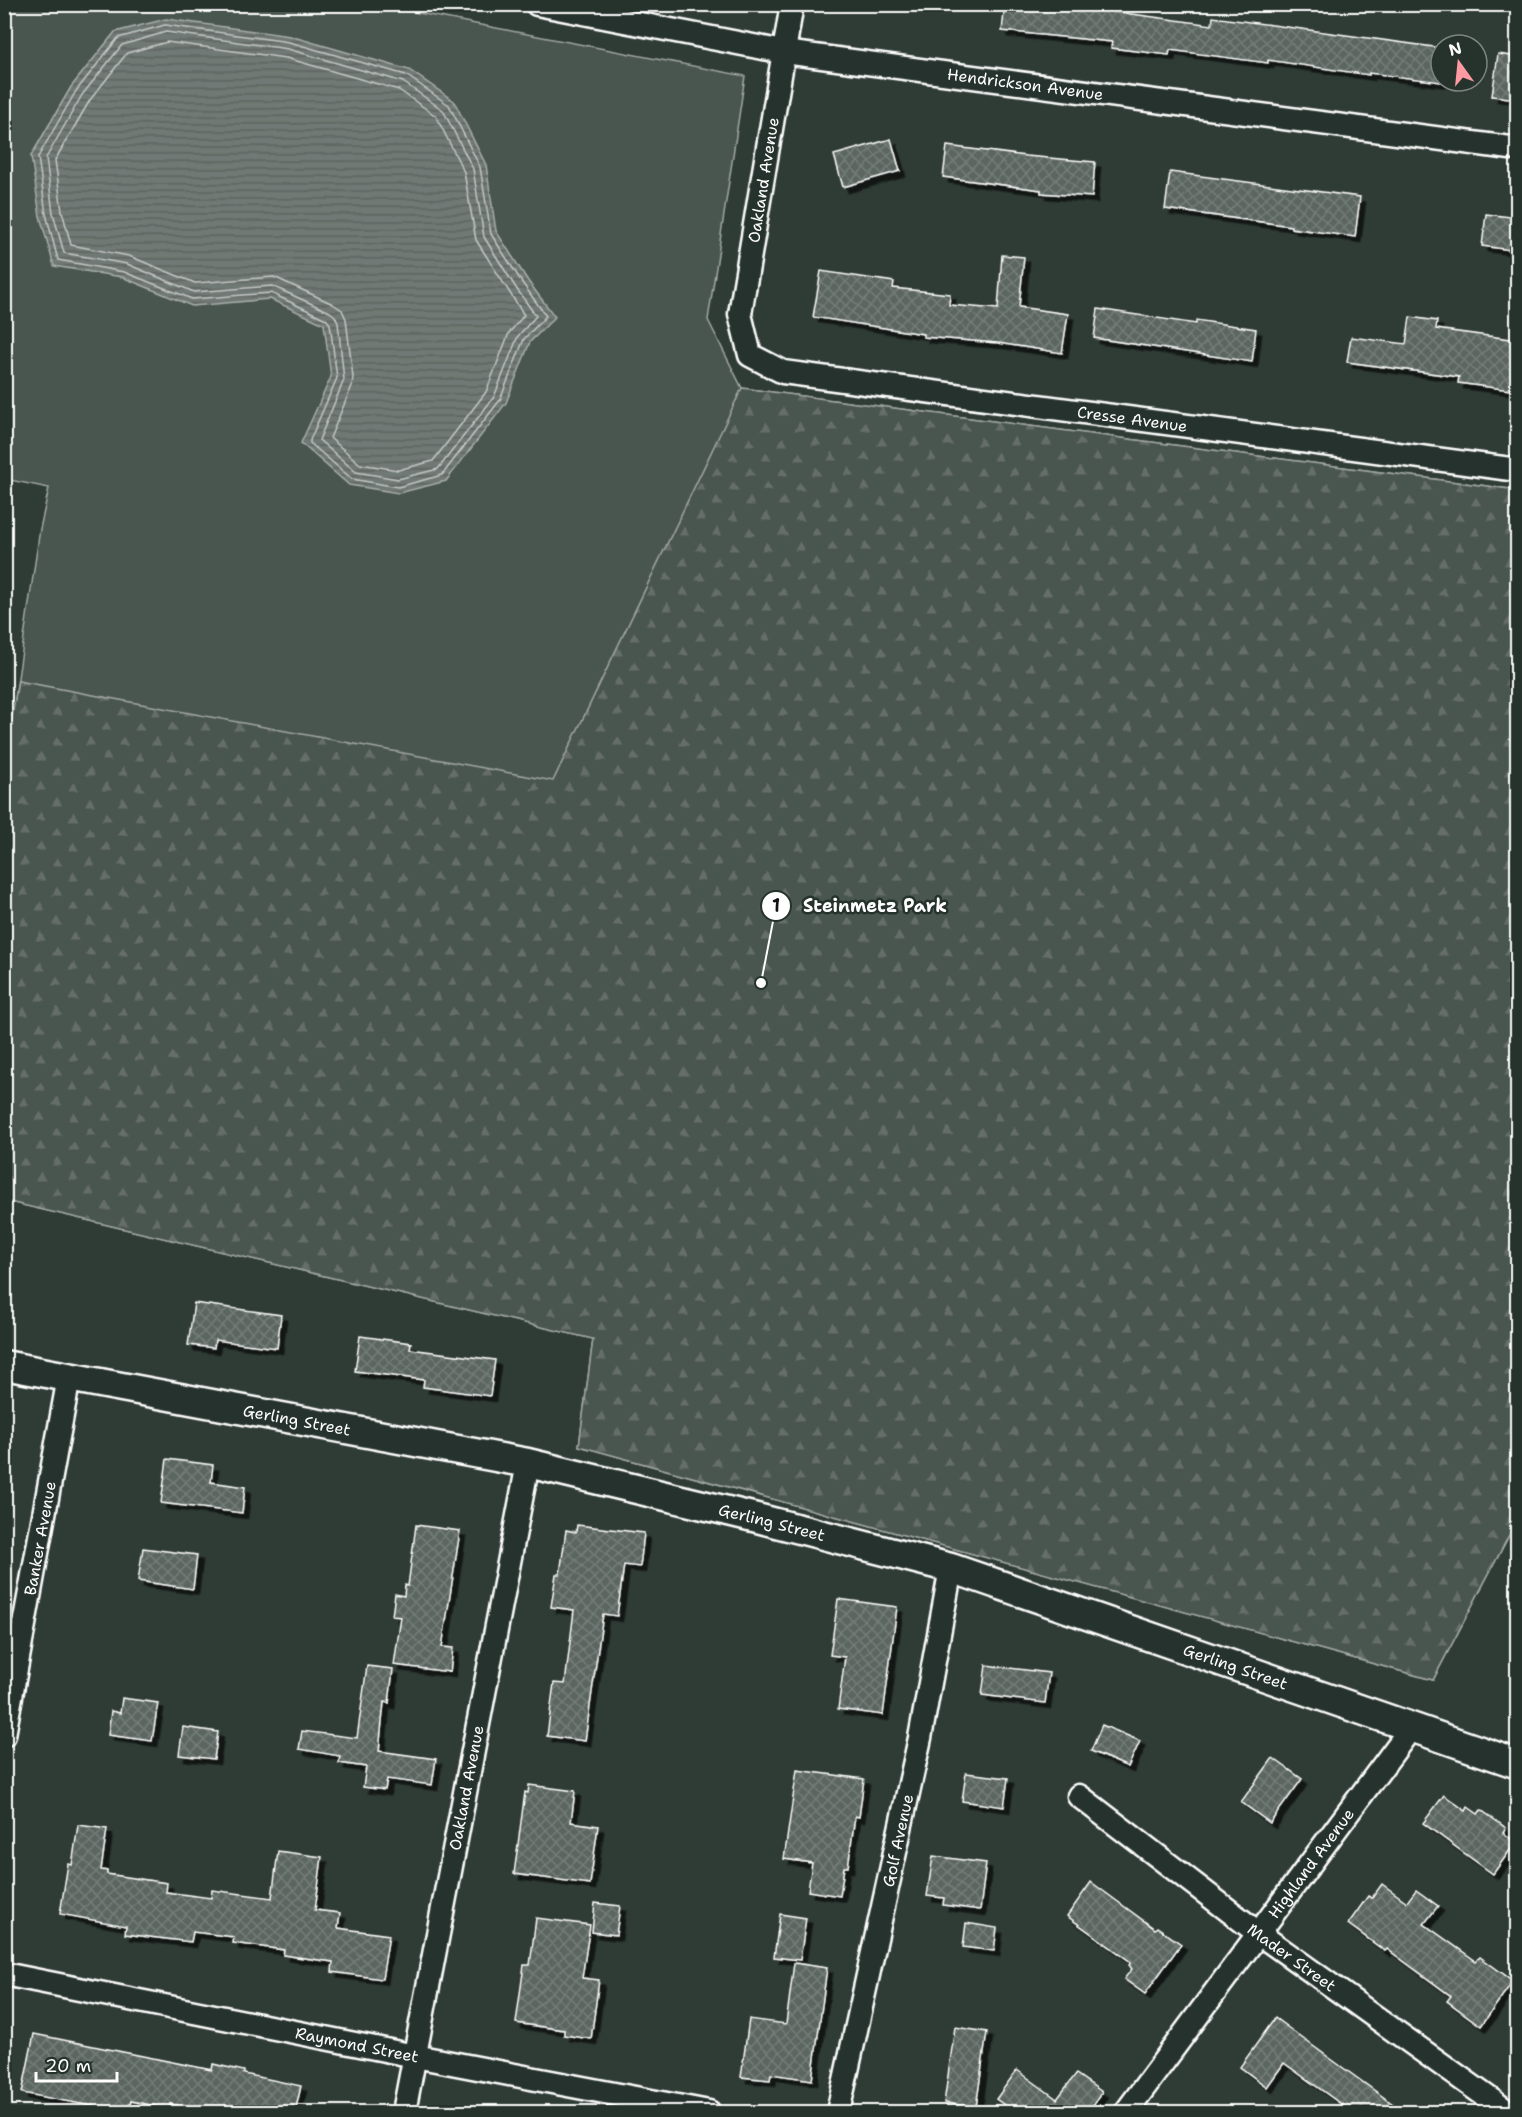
<svg xmlns="http://www.w3.org/2000/svg" width="1522" height="2117" viewBox="0 0 1522 2117" font-family="'Shantell Sans',sans-serif">
	<style>
		.green { fill: #4a544f; stroke: #a4aaa7; stroke-width: 1.5 }
		.forest { fill: url(#forest-firs); stroke: #a4aaa7; stroke-width: 1.5 }
		.water { fill: url(#water-rules); stroke: #a9afac; stroke-width: 1.5 }
		.lines { fill: none; stroke-linecap: round; stroke-linejoin: round }
		.shore { stroke: #c6c9c8; stroke-width: 1.5 }
		.building { fill: url(#building-cross-hatch); stroke: #fff; stroke-width: 1.5; filter: url(#shadow) }
		.minor-casing { stroke: #fff; stroke-width: 27 }
		.tertiary-casing { stroke: #fff; stroke-width: 33 }
		.minor { stroke: #26332d; stroke-width: 22 }
		.tertiary { stroke: #26332d; stroke-width: 28 }
		.labels { text-anchor: middle; stroke-width: 5; stroke-linejoin: round; paint-order: stroke }
		.street-label { font-size: 16px; fill: #fff; stroke: #26332d }
		.leader { fill: none; stroke: #fff; stroke-width: 2 }
		.callout-dot { fill: #fff; stroke: #26332d; stroke-width: 2 }
		.mark-label { font-size: 18px; text-anchor: middle; font-weight: bold; fill: #111 }
		.callout-label { font-size: 18px; text-anchor: middle; font-weight: bold; fill: #fff; stroke: #26332d; stroke-width: 5; stroke-linejoin: round; paint-order: stroke }
	</style>
	<defs>
		<pattern id="forest-firs" width="22" height="20" patternUnits="userSpaceOnUse" patternTransform="scale(1.5)"><rect width="22" height="20" fill="#4a544f"/><path d="M5 1l3.5 6h-7zM16 11l3.5 6h-7z" fill="#656e69"/></pattern>
		<pattern id="water-rules" width="6" height="5" patternUnits="userSpaceOnUse" patternTransform="scale(1.5)"><rect width="6" height="5" fill="#707975"/><path d="M0 2.5h6" fill="none" stroke="#5e6260"/></pattern>
		<pattern id="building-cross-hatch" width="8" height="8" patternUnits="userSpaceOnUse" patternTransform="scale(1.5)"><rect width="8" height="8" fill="#5b6661"/><path d="M0 0l8 8M0 8l8-8" fill="none" stroke="#747d79"/></pattern>
		<filter id="shadow"><feDropShadow dx="5.5" dy="5.5" stdDeviation="0" flood-color="#0009"/></filter>
	</defs>
	<rect width="100%" height="100%" fill="#2f3b35"/>
	<filter id="ink" filterUnits="userSpaceOnUse"><feTurbulence type="fractalNoise" baseFrequency=".0167" numOctaves="2"/><feDisplacementMap in="SourceGraphic" scale="12" xChannelSelector="R" yChannelSelector="G"/><feConvolveMatrix kernelMatrix="1 2 1 2 8 2 1 2 1" color-interpolation-filters="sRGB"/></filter>
	<g filter="url(#ink)">
		<!-- green -->
		<path class="green" d="M372 4 745 76 708 320 742 388 1517 490V1520L1433 1680 579 1446 593 1339 5 1201V766L40 529 49 488 5 479V5Z"/>
		<!-- forest -->
		<path class="forest" d="M742 388 1517 490V1520L1433 1680 579 1446 593 1339 5 1201 4 766 18 681 553 781Z"/>
		<!-- water -->
		<path class="water" d="M166 19 290 36 409 70 454 101 486 165 496 231 528 281 555 317 530 342 506 403 446 481 399 493 349 485 301 443 331 377 324 324 270 299 192 306 122 277 54 266 40 216 31 156 71 87 115 32Z"/>
		<g class="lines">
			<!-- shore -->
			<g class="shore">
				<path d="M165 25 289 42 406 75 449 105 480 167 491 234 523 284 546 316 524 339 500 400 442 475 398 487 352 479 310 443V440L337 378 330 324 326 319 271 293 192 299 124 272 58 260 46 214 38 157 76 91 118 38Z"/>
				<path d="M166 32 288 49 403 82 443 110 473 169 484 237 516 288 536 316 518 336 494 397 438 469 398 479 356 472 319 440 344 380 338 323 335 316 330 312 272 286 194 292 127 264 64 253 53 213 46 158 82 95 122 45Z"/>
				<path d="M167 42 286 58 399 90 436 116 464 172 476 240 524 315 509 333 486 392 433 461 398 470 360 464 330 438 352 386 353 377 346 319 342 310 333 304 274 277 195 283 129 256 71 245 62 211 55 160 90 100 127 53Z"/>
			</g>
		</g>
		<!-- building -->
		<g class="building">
			<path d="M1005 4H1088V8L1212 25 1213 17 1441 48V82L1369 73V75L1268 60V63L1170 50 1169 55 1111 48 1112 42 1002 31Z"/>
			<path d="M1498 54 1518 57V99L1492 96Z"/>
			<path d="M891 139 900 171 843 187 834 155Z"/>
			<path d="M947 146 1026 156 1095 162 1092 197 1041 193V190L943 177Z"/>
			<path d="M1170 172 1360 197 1355 237 1291 228V226L1165 209Z"/>
			<path d="M1486 214 1518 218V251L1482 246Z"/>
			<path d="M1002 255 1024 257 1019 307 1068 314 1062 353 998 343 923 337V334L813 317 821 271 894 282 893 288 950 294 949 305 998 309Z"/>
			<path d="M1098 309 1196 324V320L1256 329 1252 362 1094 338Z"/>
			<path d="M1410 317 1437 321 1436 329 1518 340V391L1458 383 1459 377 1347 362 1351 337 1406 344Z"/>
			<path d="M194 1303 281 1315 277 1348 215 1340 214 1348 188 1345Z"/>
			<path d="M360 1336 411 1343 410 1349 495 1360 490 1396 423 1387 424 1380 355 1371Z"/>
			<path d="M167 1459 213 1465 211 1482 245 1487 242 1513 161 1503Z"/>
			<path d="M416 1525 460 1531 442 1647 453 1648 450 1672 394 1665 401 1617 392 1616 395 1594 404 1596 405 1585 408 1586Z"/>
			<path d="M577 1525 644 1533 640 1567 624 1565 617 1616 603 1614 585 1741 547 1736 554 1683 565 1684 574 1610 551 1607 556 1574H560L566 1530 576 1532Z"/>
			<path d="M143 1548 197 1555 193 1589 138 1581Z"/>
			<path d="M838 1599 897 1607 883 1715 838 1709 845 1657 830 1655Z"/>
			<path d="M986 1665 1049 1673 1045 1703 982 1695Z"/>
			<path d="M367 1666 393 1669 389 1703 384 1702 379 1751 436 1759 432 1785 387 1779 385 1790 363 1787 366 1767 339 1763 340 1756 299 1749 302 1731 357 1738Z"/>
			<path d="M122 1698 158 1703 152 1741 108 1735 111 1711 120 1713Z"/>
			<path d="M1102 1725 1140 1741 1128 1767 1091 1751Z"/>
			<path d="M183 1727 218 1732 214 1759 179 1755Z"/>
			<path d="M1273 1758 1302 1779 1270 1823 1241 1802Z"/>
			<path d="M797 1770 864 1779 859 1817 855 1816 848 1867H844L840 1896 808 1891 812 1863 784 1859Z"/>
			<path d="M966 1773 1008 1778 1004 1807 962 1801Z"/>
			<path d="M529 1785 575 1791 571 1822 598 1826 590 1884 514 1874 525 1792 528 1793Z"/>
			<path d="M1444 1795 1466 1811 1468 1807 1478 1814 1481 1810 1506 1828 1503 1833 1516 1842 1493 1874 1423 1823Z"/>
			<path d="M78 1825 107 1829 101 1870 107 1871V1874L167 1883 166 1892 211 1898 212 1890 272 1898 278 1851 322 1857 315 1910 340 1913 338 1928 389 1935 382 1979 332 1972 333 1962 283 1955 284 1950 233 1943 234 1937 193 1932 191 1942 125 1934 126 1926 60 1914 68 1864 72 1865Z"/>
			<path d="M933 1856 986 1863 980 1910 943 1905 944 1898 927 1896Z"/>
			<path d="M1091 1882 1155 1929 1157 1927 1181 1944 1145 1994 1124 1979 1132 1969 1129 1965 1131 1962 1067 1916Z"/>
			<path d="M1382 1884 1407 1902 1416 1890 1438 1906 1424 1924 1476 1961 1480 1957 1513 1981 1481 2026 1447 2001 1451 1996 1387 1949 1385 1951 1348 1924 1368 1896 1372 1898Z"/>
			<path d="M595 1903 620 1906 616 1935 592 1932Z"/>
			<path d="M780 1914 806 1918 800 1960 774 1957Z"/>
			<path d="M536 1918 590 1925 582 1978 599 1980 591 2039 564 2035V2030L516 2023 524 1965H530Z"/>
			<path d="M966 1923 997 1928 994 1951 963 1947Z"/>
			<path d="M794 1963 827 1968 812 2080 771 2074 770 2080 741 2077 749 2019 786 2024Z"/>
			<path d="M1275 2018 1302 2038 1404 2112H1352L1284 2063 1267 2087 1240 2067Z"/>
			<path d="M955 2027 987 2032 976 2107 944 2103Z"/>
			<path d="M34 2034 212 2070 213 2064 244 2071V2074L301 2086 295 2112H212L170 2104 169 2109 131 2101 128 2112H124L22 2093Z"/>
			<path d="M1017 2070 1057 2099 1076 2074 1102 2092 1088 2112H1014L996 2099Z"/>
		</g>
		<g class="lines">
			<defs>
				<g id="minor">
					<path id="s1" d="M537 4 784 52 1518 149"/>
					<path id="s2" d="M792 4 740 314 750 355 783 372 1518 470"/>
					<path id="s3" d="M4 1735 69 1377"/>
					<path id="s4" d="M1079 1796 1258 1933 1508 2112"/>
					<path id="s5" d="M4 1974 415 2056 709 2112"/>
					<path id="s6" d="M404 2112 528 1463"/>
					<path id="s7" d="M838 2112 920 1738 951 1568"/>
					<path id="s8" d="M1126 2112 1411 1728"/>
				</g>
				<g id="tertiary">
					<path id="s9" d="M4 1365 528 1463 757 1518 951 1568 1518 1764"/>
				</g>
			</defs>
			<!-- minor casing -->
			<use href="#minor" class="minor-casing"/>
			<!-- tertiary casing -->
			<use href="#tertiary" class="tertiary-casing"/>
			<!-- minor -->
			<use href="#minor" class="minor"/>
			<!-- tertiary -->
			<use href="#tertiary" class="tertiary"/>
		</g>
	</g>
	<g class="labels">
		<!-- street labels -->
		<g class="street-label">
			<text dy="6" stroke="none"><textPath href="#s1" startOffset="495">Hendrickson Avenue</textPath></text>
			<text transform="translate(763 180) rotate(-81)" y="6">Oakland Avenue</text>
			<text dy="6" stroke="none"><textPath href="#s2" startOffset="746">Cresse Avenue</textPath></text>
			<text dy="6" stroke="none"><textPath href="#s9" startOffset="298">Gerling Street</textPath></text>
			<text dy="6" stroke="none"><textPath href="#s9" startOffset="784">Gerling Street</textPath></text>
			<text dy="6" stroke="none"><textPath href="#s3" startOffset="200">Banker Avenue</textPath></text>
			<text dy="6" stroke="none"><textPath href="#s9" startOffset="1270">Gerling Street</textPath></text>
			<text dy="6" stroke="none"><textPath href="#s6" startOffset="330">Oakland Avenue</textPath></text>
			<text dy="6" stroke="none"><textPath href="#s7" startOffset="278">Golf Avenue</textPath></text>
			<text dy="6" stroke="none"><textPath href="#s8" startOffset="310">Highland Avenue</textPath></text>
			<text dy="6" stroke="none"><textPath href="#s4" startOffset="267">Mader Street</textPath></text>
			<text dy="6" stroke="none"><textPath href="#s5" startOffset="360">Raymond Street</textPath></text>
		</g>
	</g>
	<!-- callouts -->
	<path class="leader" d="M761 983L776 906"/>
	<g class="callout-dot">
		<circle cx="761" cy="983" r="6"/>
		<circle cx="776" cy="906" r="15"/>
	</g>
	<g class="mark-label">
		<text x="776" y="912">1</text>
	</g>
	<g class="callout-label">
		<text x="875" y="912">Steinmetz Park</text>
	</g>
	<!-- margin -->
	<rect width="1522" height="2117" fill="none" stroke="#26332d" stroke-width="24"/>
	<rect x="12" y="12" width="1498" height="2093" fill="none" stroke="#fff" stroke-width="2" filter="url(#ink)"/>
	<!-- north arrow -->
	<g transform="translate(1459 63) rotate(345)"><circle r="28" fill="#26332d" stroke="#7d8581" stroke-width="1.5"/>
	<path d="M0-4.5L10 22L0 15L-10 22Z" fill="#ff9aa2"/>
	<text y="-9" font-size="16" font-weight="bold" text-anchor="middle" fill="#ffffff">N</text>
	</g>
	<!-- scale -->
	<path d="M36 2072v9h81v-9" fill="none" stroke="#ffffff" stroke-width="3"/>
	<text x="45" y="2072" font-size="18" fill="#ffffff" stroke="#26332d" stroke-width="4.5" paint-order="stroke">20 m</text>
</svg>
